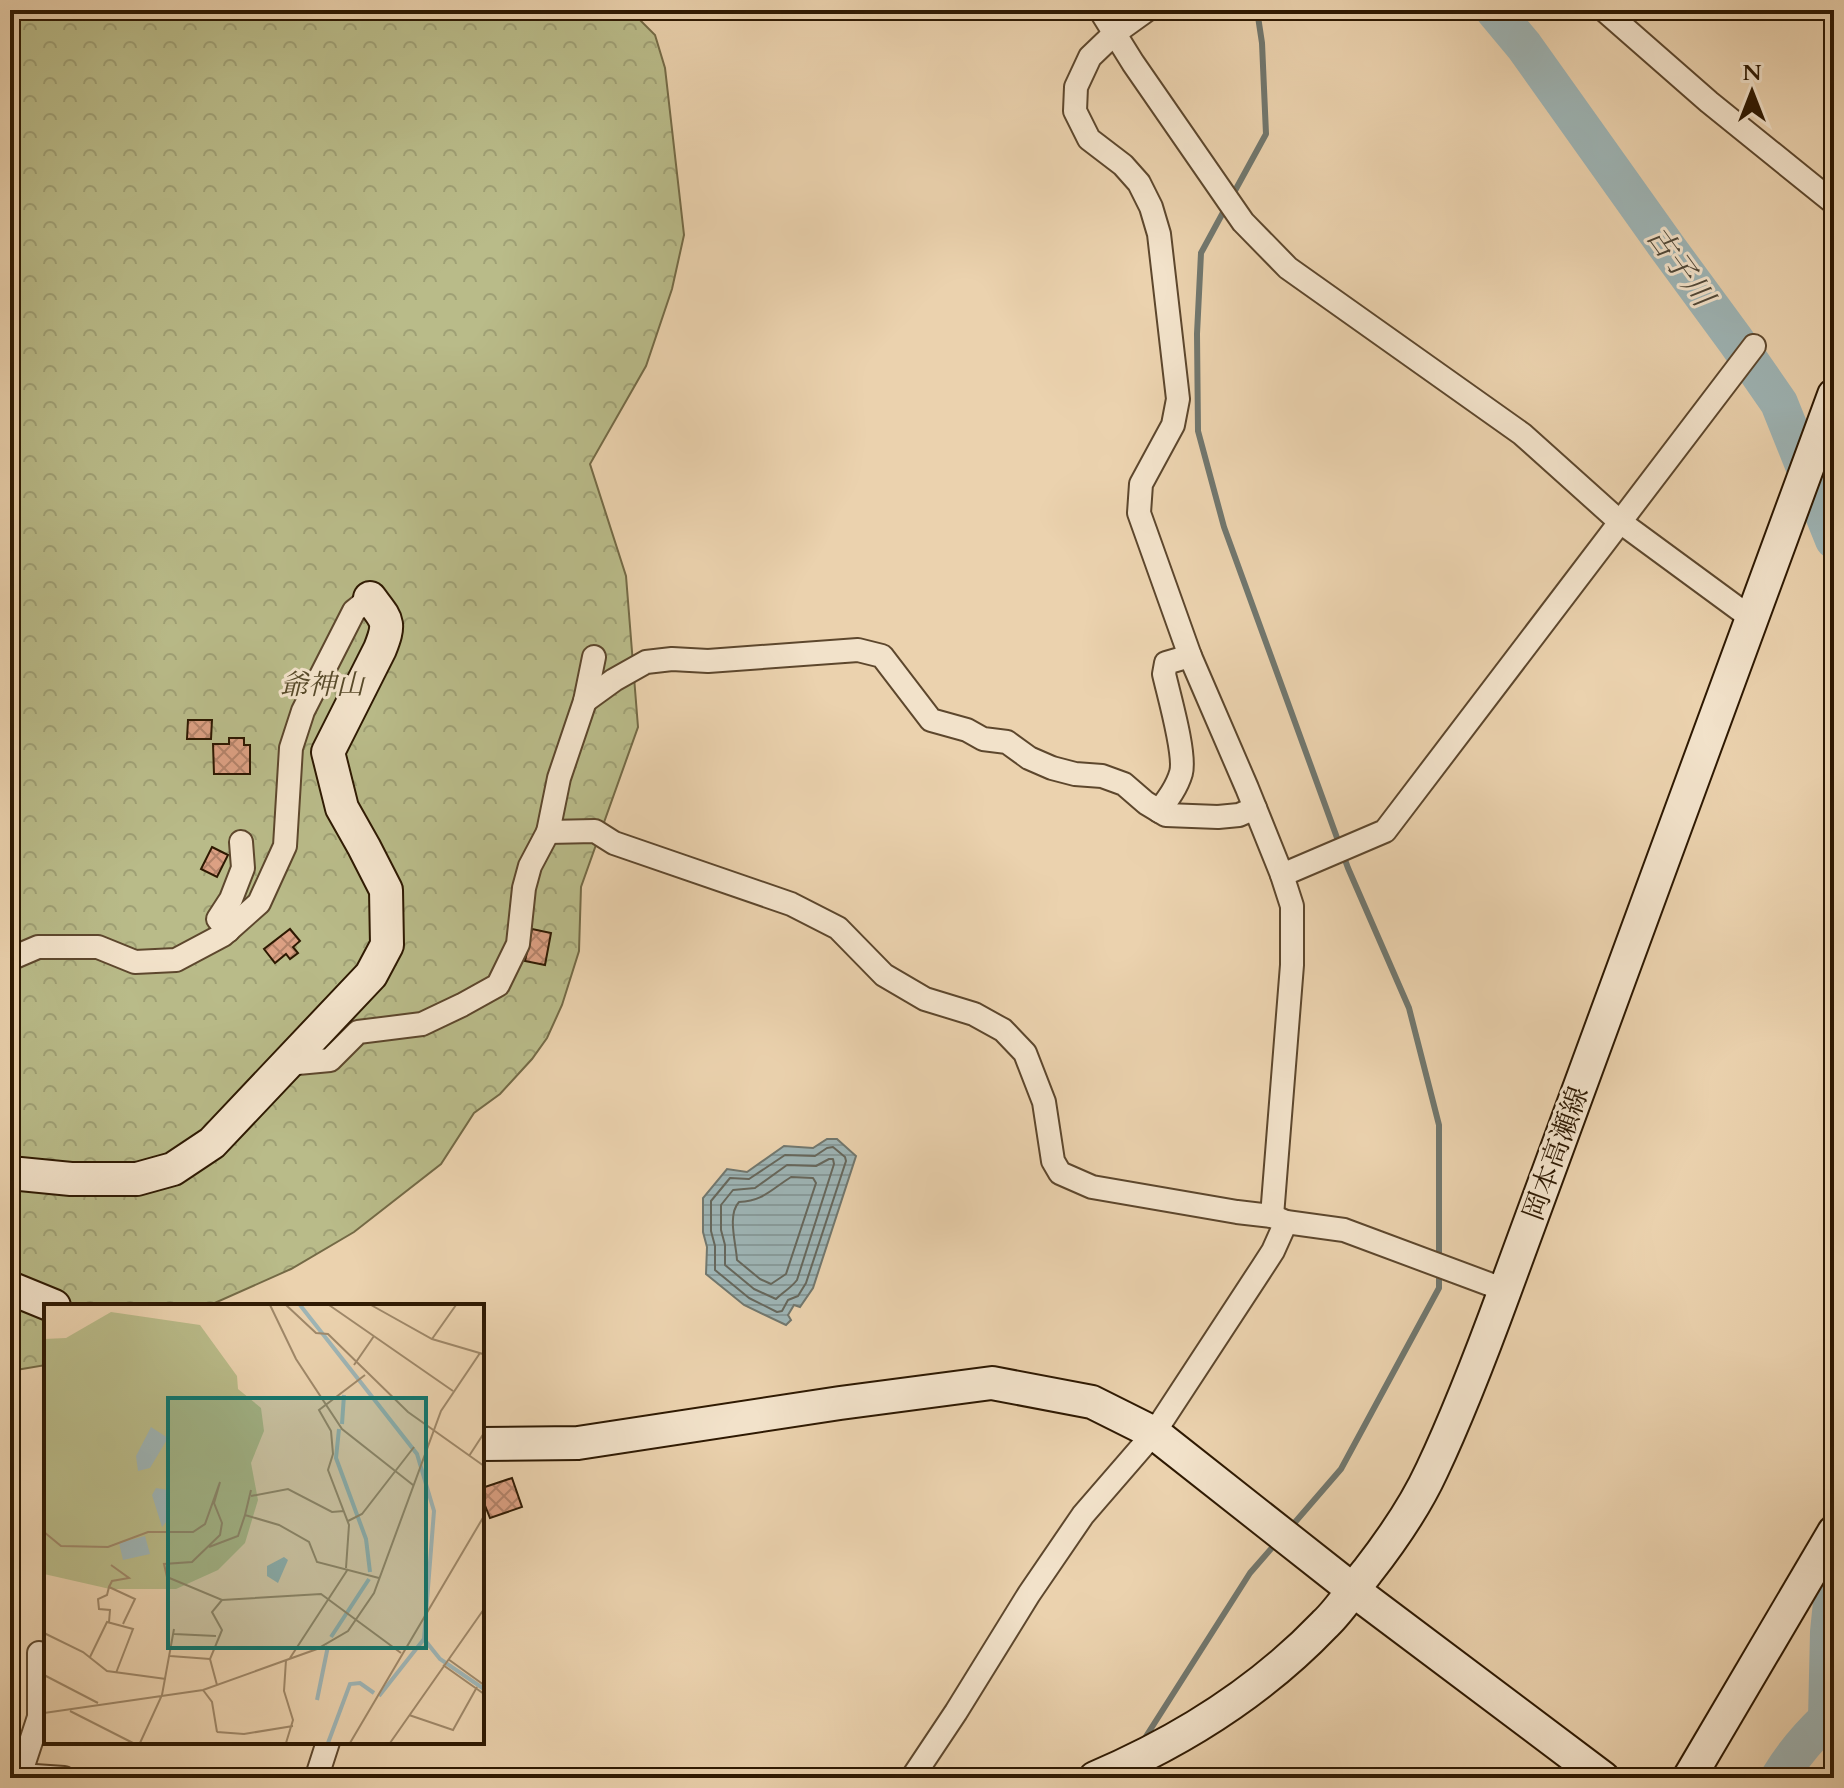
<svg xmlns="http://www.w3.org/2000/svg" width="1844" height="1788" viewBox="0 0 1844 1788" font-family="Cardo,'Noto Serif JP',serif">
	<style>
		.forest { fill: url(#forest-crowns); stroke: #746a46; stroke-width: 2 }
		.water { fill: url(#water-rules); stroke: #71776e; stroke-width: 2 }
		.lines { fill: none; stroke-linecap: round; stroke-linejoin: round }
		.shore { stroke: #66675c; stroke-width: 2 }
		.stream { stroke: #71776e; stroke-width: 6 }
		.river { stroke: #9eb5b6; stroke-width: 38 }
		.building { fill: url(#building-cross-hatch); stroke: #2e1902; stroke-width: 2 }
		.street-casing { stroke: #5d472d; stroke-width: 26 }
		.secondary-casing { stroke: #2e1902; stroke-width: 36 }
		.street { stroke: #f2e2ca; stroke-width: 22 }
		.secondary { stroke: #f2e2ca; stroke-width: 32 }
		.labels { text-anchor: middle; stroke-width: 6; stroke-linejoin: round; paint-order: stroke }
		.park-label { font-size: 28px; font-style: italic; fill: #584a2a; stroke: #f2e2ca }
		.street-label { font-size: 28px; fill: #2e1902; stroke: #f2e2ca }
		.water-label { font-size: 30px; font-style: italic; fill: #504838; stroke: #f2e2ca }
		.inset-river { fill: none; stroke: #9eb5b6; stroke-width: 4 }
		.inset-road { fill: none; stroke: #9f8869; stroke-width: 2 }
		.view { fill: #0f766e; fill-opacity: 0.15; stroke: #0f766e; stroke-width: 4 }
		.inset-edge { fill: none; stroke: #2e1902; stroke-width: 4 }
	</style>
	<defs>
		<pattern id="forest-crowns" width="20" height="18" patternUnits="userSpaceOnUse" patternTransform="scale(2)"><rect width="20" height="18" fill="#b9bb89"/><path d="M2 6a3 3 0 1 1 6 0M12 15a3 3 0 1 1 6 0" fill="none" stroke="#9fa075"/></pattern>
		<pattern id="water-rules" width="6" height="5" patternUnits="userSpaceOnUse" patternTransform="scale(2)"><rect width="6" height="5" fill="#9eb5b6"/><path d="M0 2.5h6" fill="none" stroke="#889b9b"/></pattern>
		<pattern id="building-cross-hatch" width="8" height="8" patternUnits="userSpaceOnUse" patternTransform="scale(2)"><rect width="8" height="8" fill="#dca083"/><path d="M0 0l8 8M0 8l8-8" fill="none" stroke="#b38269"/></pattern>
	</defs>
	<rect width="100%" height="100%" fill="#ebd2ae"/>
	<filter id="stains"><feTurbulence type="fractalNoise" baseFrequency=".0025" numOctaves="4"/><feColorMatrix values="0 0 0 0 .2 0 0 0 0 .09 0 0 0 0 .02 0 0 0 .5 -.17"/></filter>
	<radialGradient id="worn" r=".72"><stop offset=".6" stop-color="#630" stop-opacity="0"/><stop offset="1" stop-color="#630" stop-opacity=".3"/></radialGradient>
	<!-- forest -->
	<path class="forest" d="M10 10H622L638 18 655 35 665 68 684 235 672 289 646 366 590 464 626 576 638 727 581 887 579 951 562 1005 547 1038 532 1059 500 1094 474 1113 441 1164 354 1232 291 1269 208 1306H46V1365L10 1371Z"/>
	<!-- water -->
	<path class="water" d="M827 1139H837L856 1156 813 1288 800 1307 794 1305 788 1315 791 1320 786 1325 744 1305 706 1274 707 1247 703 1232V1198L727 1169 747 1172 784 1146 813 1148Z"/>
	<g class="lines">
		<!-- shore -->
		<g class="shore">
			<path d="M833 1147 845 1157 846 1161 806 1283 798 1296 788 1300 782 1311 777 1312 749 1298 715 1270V1246L711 1231V1201L730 1178 749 1179 785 1155 815 1156 827 1148Z"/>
			<path d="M829 1159H833L834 1164 797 1280C791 1288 783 1292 776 1299L754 1289 725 1265V1245L721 1230V1205L733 1190 755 1188 787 1165 816 1166Z"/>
			<path d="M791 1177 813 1178 816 1183 786 1274 771 1284 760 1279 737 1260C736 1243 727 1215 739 1202 763 1201 772 1189 791 1177Z"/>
		</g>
		<!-- stream -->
		<g class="stream">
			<path d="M1231 198 1266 134 1262 43 1257 10"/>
			<path d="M1226 207 1201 253 1197 334 1198 431 1224 527 1348 868 1409 1008 1439 1125V1260"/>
			<path d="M1290 1528 1341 1469 1439 1288V1271"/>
			<path d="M1145 1742V1738L1250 1573 1277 1542"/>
		</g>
		<!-- river -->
		<g class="river">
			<path d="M1494 10 1524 46 1667 247 1736 341 1779 403 1834 540"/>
			<path d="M1834 1583 1829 1632 1827 1719 1834 1727"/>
			<path d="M1779 1778C1792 1756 1808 1737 1827 1719"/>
		</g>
	</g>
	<!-- building -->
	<g class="building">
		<path d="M188 720H212L211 739H187Z"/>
		<path d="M229 738H244V745H250V774H214L213 744H229Z"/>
		<path d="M212 847 228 855 217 877 201 869Z"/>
		<path d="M290 929 300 941 293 947 298 953 290 959 286 954 275 963 264 949Z"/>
		<path d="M532 929 551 933 545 965 525 961Z"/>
		<path d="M512 1478 522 1507 490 1518 482 1498V1482L483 1481 485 1487Z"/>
	</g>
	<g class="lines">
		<defs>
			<g id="street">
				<path d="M1100 10 1133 63 1243 222 1288 268 1522 434 1619 521 1751 618"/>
				<path d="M1147 10 1115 33 1090 57 1076 87 1075 111 1089 139 1123 165 1139 183 1151 207 1159 234 1178 399 1173 425 1141 484 1139 513 1190 656 1247 788 1282 875 1292 906V965L1272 1216"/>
				<path d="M1604 10 1709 102 1834 203"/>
				<path d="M594 657 585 701 559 778 548 832 595 831 614 843 791 904 838 928 884 975 925 999 974 1014 1003 1030 1025 1053 1044 1102 1053 1161 1060 1173 1092 1187 1237 1212 1272 1216 1286 1222 1344 1230 1505 1290"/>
				<path d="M585 701 614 680 646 662 672 659 708 661 858 650 882 656 931 720 967 730 983 739 1007 742 1029 758 1052 768 1075 774 1102 776 1124 784 1146 803 1166 815 1218 817 1239 815 1255 808"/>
				<path d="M1159 811C1168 799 1177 787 1181 773 1186 754 1169 696 1164 674L1166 663 1190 656"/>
				<path d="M1282 875 1385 831 1754 346"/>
				<path d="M228 931 218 919 231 899 243 868 241 842"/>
				<path d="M10 959 38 947H98L135 962 176 960 223 935 259 903 285 846 291 748 303 711 354 611 370 598"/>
				<path d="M287 1064 330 1060 358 1032 422 1024 462 1005 498 985 518 944 524 888 530 866 548 832"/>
				<path d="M20 1775 64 1778"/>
				<path d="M19 1778 39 1717V1653"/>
				<path d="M318 1778V1773L328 1742"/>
				<path d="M912 1778 956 1712 1029 1594 1083 1515 1154 1433 1262 1268 1273 1251 1286 1222"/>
			</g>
			<g id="secondary">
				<path d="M10 1173 71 1179H137L173 1169 212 1143 371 975 387 945 386 890 364 847 342 808 328 752 380 649C391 621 387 621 370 598"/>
				<path d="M10 1288 54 1306"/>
				<path d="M482 1444 578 1443 840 1403 992 1383 1092 1402 1154 1433 1353 1590 1603 1778"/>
				<path d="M1095 1778C1182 1741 1259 1693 1325 1624 1341 1609 1353 1589 1367 1572 1392 1540 1415 1507 1432 1470 1460 1411 1483 1350 1505 1290L1834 395"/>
				<path d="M1689 1778 1834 1532"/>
			</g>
		</defs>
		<!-- street casing -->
		<use href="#street" class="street-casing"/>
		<!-- secondary casing -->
		<use href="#secondary" class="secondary-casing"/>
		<!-- street -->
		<use href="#street" class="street"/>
		<!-- secondary -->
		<use href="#secondary" class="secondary"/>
	</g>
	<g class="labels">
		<!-- park labels -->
		<g class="park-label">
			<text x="322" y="694">爺神山</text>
		</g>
		<!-- street labels -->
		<g class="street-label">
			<text transform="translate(1555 1153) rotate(-70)" y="10">岡本高瀬線</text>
		</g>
		<!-- water labels -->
		<g class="water-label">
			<text transform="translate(1680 266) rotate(54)" y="10">古子川</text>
		</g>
	</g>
	<!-- overview -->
	<g transform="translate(44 1304)">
		<rect width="440" height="440" fill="#ebd2ae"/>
		<path d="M67 8 156 21 193 72 194 85 217 104 220 127 207 159 214 196 201 239 174 266 132 285H66L0 270V35L22 34Z" fill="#b9bb89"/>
		<path d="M107 123 124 134 106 164 94 167 92 152ZM112 184 124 186 123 217 118 223 108 191ZM101 232 106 250 79 256 75 239ZM240 253 244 256 234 279 223 272V262Z" fill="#9eb5b6"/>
		<path class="inset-river" d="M256 1 373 150 390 207 380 335 396 355 440 385M298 120 300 91M295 125 292 154 322 235 326 268M287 333 325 275M335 392 380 335M273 396 284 342M284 439 306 380 316 379 330 389"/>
		<path class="inset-road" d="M226 1 252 55 298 125 369 181M242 1 272 29 284 30 364 108 440 162M285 1 409 87M327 1 388 35 439 50M388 35 412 1M310 61 330 32M425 152 440 129M176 178 170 199 178 219 176 231 148 258 120 260 123 273 178 296 277 290 357 349M207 186 201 211 235 221 265 238 273 258 335 274M207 192 244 185 288 208 300 207M304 217 318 210 370 143M0 228 17 242 64 243 104 228H149L161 220 176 178M165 243 194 232 201 211M302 264 305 221 284 166 289 150 287 127 275 106 321 71M65 283 68 277 85 274 67 261M65 318 66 306 55 305 54 295 63 291 65 283 91 295 79 320M0 329 39 348 63 367 122 375M130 330 172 332M127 343 169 345M126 352 166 355M46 353 63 318 89 325 72 369M246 354 304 265M404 355 440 381M399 361 440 390M0 371 54 399M173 381 166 355 178 326 168 308 178 296M159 386 168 398 173 428M26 407 89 439M0 409 159 386 273 345 304 327 330 289 397 107 436 49M365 411 409 426 433 383M173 428 200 430 249 422M96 439 118 391 130 325M242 439 249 416 240 387 242 356M306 439 440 212M346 439 440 305"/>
		<path class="view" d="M124 94H382V344H124Z"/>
		<rect width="440" height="440" class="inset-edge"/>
	</g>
	<!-- margin -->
	<rect width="1844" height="1788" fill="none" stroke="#ebd2ae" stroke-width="40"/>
	<rect x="12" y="12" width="1820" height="1764" fill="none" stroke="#2e1902" stroke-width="4"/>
	<rect x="20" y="20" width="1804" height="1748" fill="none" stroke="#2e1902" stroke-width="2"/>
	<!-- north arrow -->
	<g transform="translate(1752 92)" stroke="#f2e2ca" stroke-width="6" paint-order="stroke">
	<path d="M0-6L14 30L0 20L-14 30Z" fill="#2e1902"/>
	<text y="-12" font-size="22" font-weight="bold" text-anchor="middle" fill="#2e1902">N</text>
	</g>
	<rect width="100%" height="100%" filter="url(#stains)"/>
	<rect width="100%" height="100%" fill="url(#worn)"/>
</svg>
